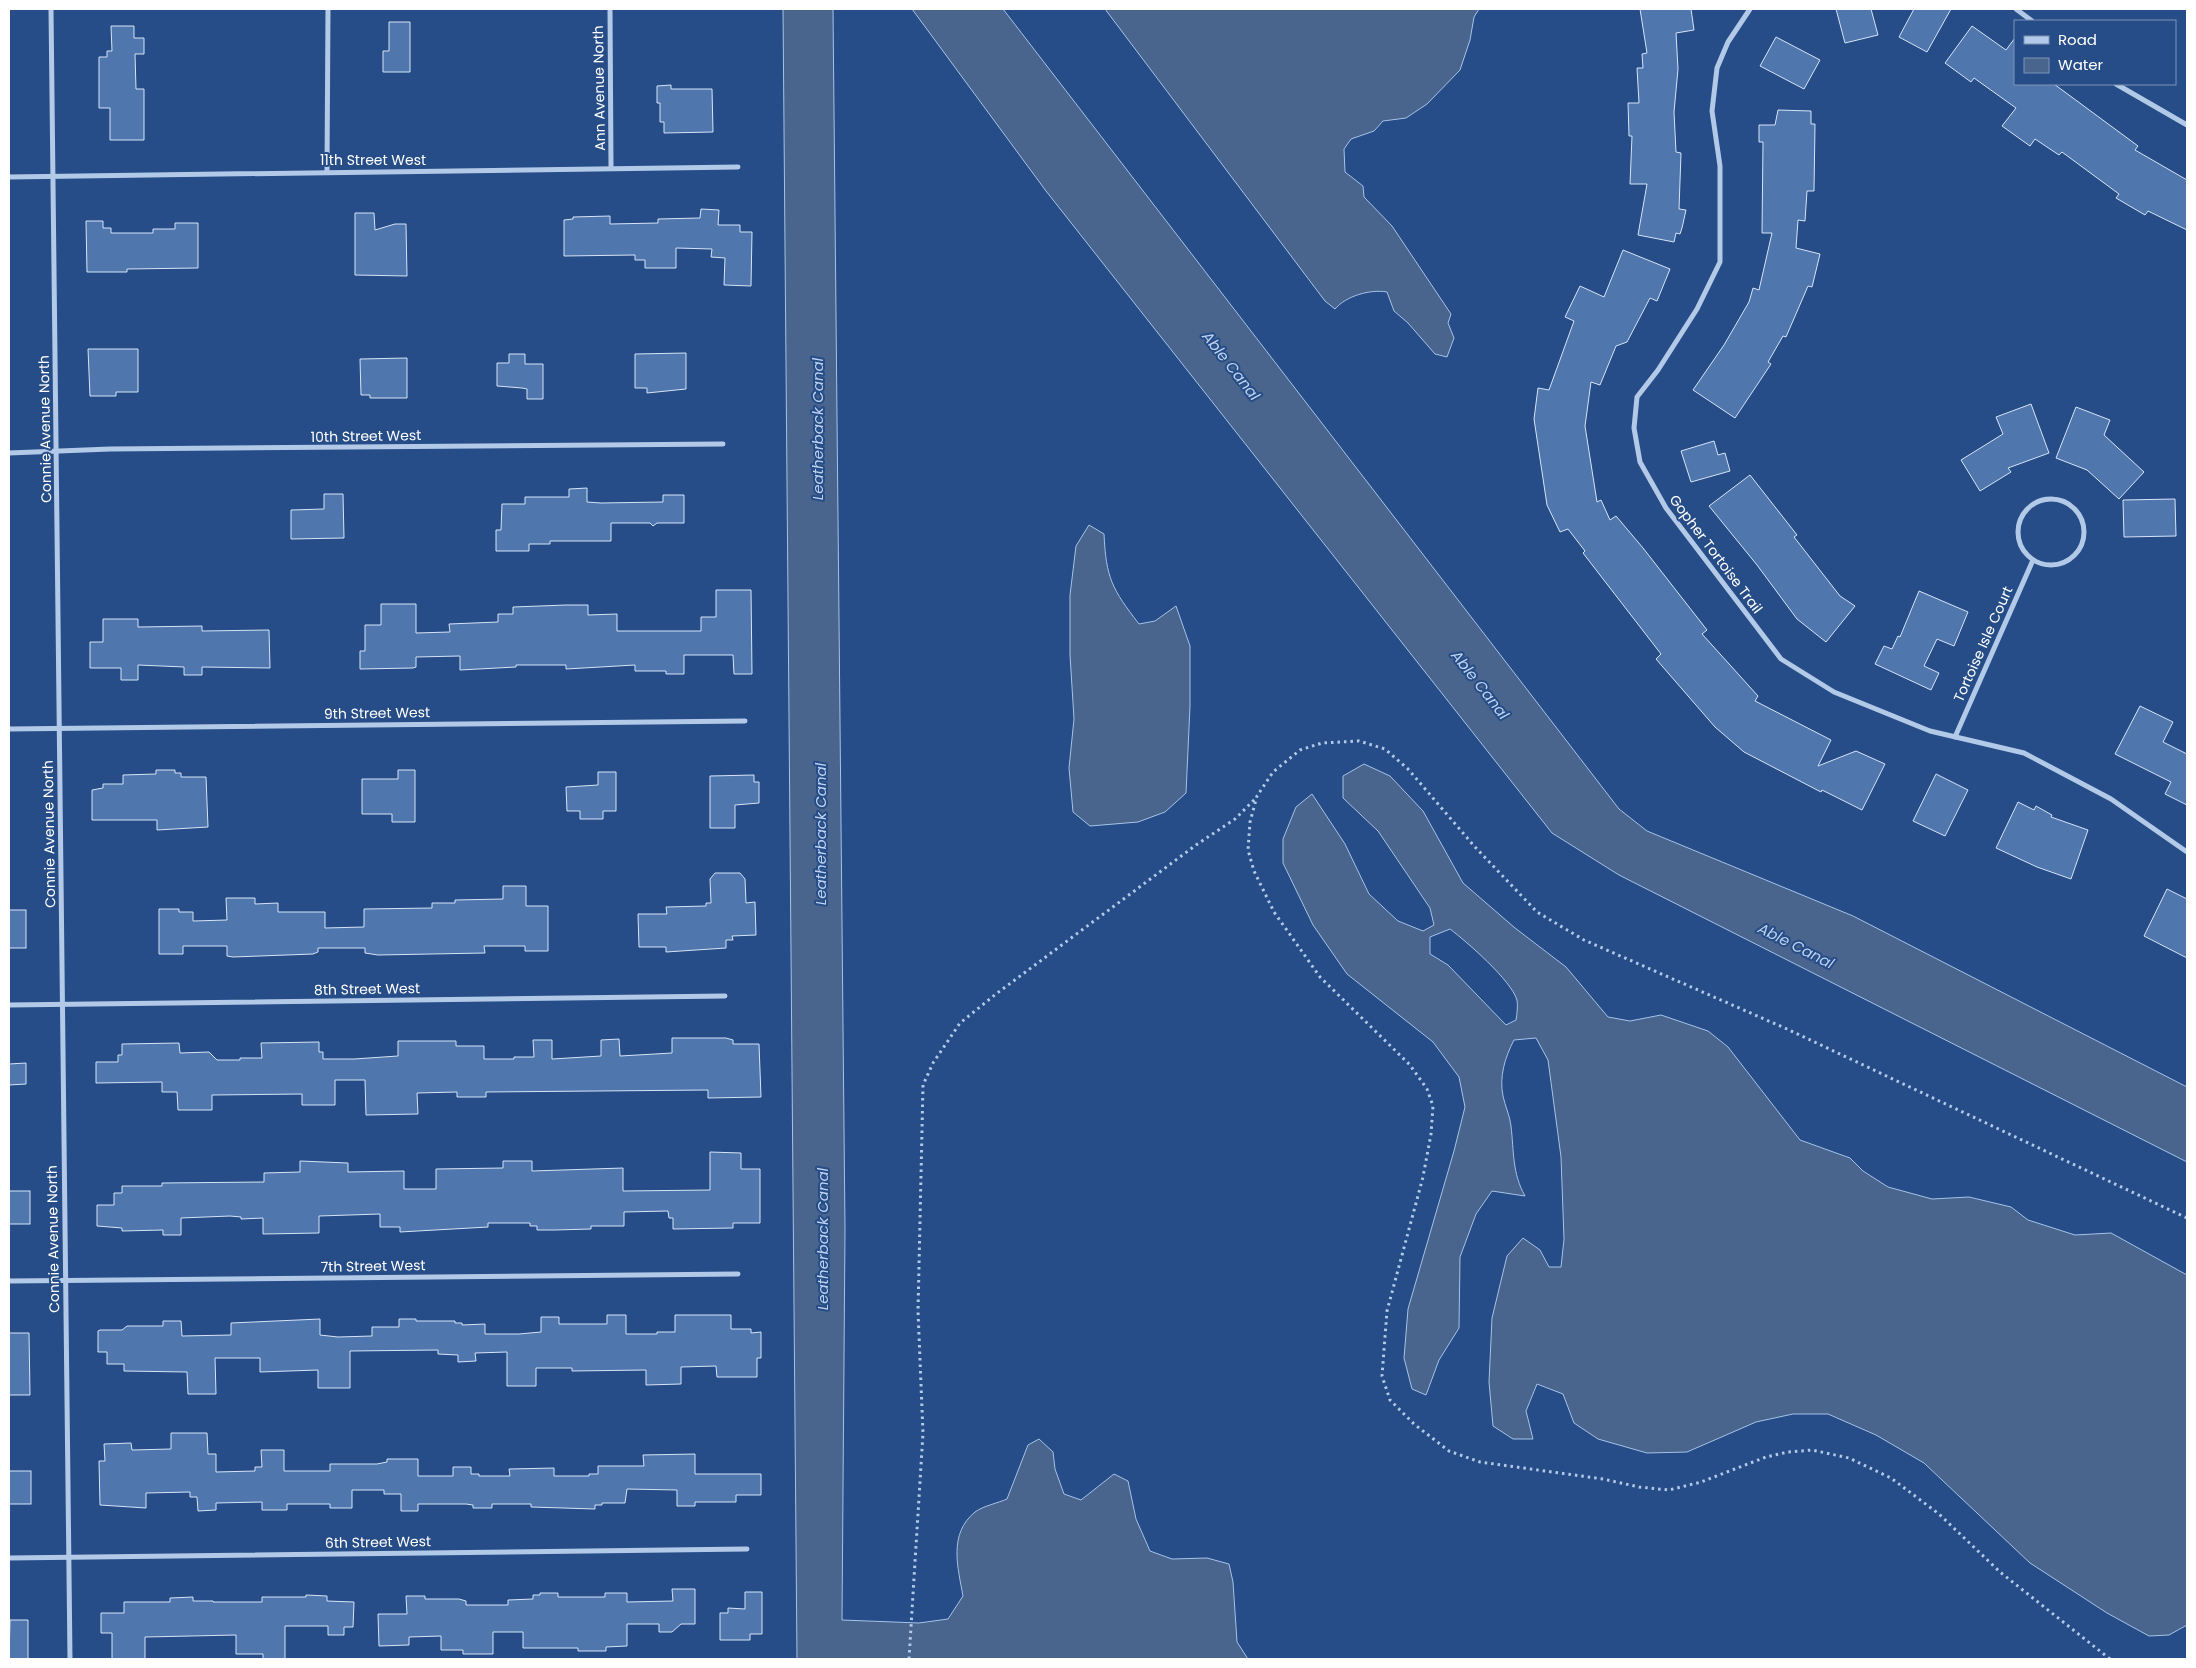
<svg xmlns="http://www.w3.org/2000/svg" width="2196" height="1668" viewBox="0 0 2196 1668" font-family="Poppins,sans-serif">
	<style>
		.water { fill: #49648d; stroke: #a6c3e9; fill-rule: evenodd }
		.building { fill: #4f77ae; stroke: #d6e4f7 }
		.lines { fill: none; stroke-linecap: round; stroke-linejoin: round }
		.path { stroke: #b2c9e8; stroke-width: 3; stroke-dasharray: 2.5 4; stroke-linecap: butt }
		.street { stroke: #b2c9e8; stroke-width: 5 }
		.labels { text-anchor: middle; stroke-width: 4; stroke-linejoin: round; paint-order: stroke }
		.street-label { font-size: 14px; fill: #fff; stroke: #264d87 }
		.water-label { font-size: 15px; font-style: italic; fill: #bed3f0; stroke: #264d87 }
	</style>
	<rect width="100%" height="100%" fill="#264d87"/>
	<!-- water -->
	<g class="water">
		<path d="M783 9H833L845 1230 842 1620 919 1623 948 1619 963 1596C958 1568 948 1534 975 1512 983 1506 998 1503 1007 1499L1028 1445 1039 1439 1053 1452 1055 1469 1064 1494 1081 1500 1114 1474 1128 1481 1136 1519 1150 1551 1172 1559 1207 1558 1229 1564 1233 1582 1237 1642 1248 1659H797Z"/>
		<path d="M912 9H1003L1619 809 1647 831 1853 916 2187 1087V1162L1619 875 1552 833 1046 191Z"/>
		<path d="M1105 9H1479L1474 17 1470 40 1460 70 1427 104 1406 118 1383 121 1374 131 1351 139 1344 149 1345 172 1363 186 1364 197 1392 226 1451 314 1448 323 1454 338 1447 357 1435 354 1408 323 1394 311 1387 292C1370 289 1346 296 1335 309L1325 301Z"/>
		<path d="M1089 525 1104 534C1106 578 1112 589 1139 624L1155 621 1176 606 1190 646V706L1186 793 1165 812 1138 822 1090 826 1073 812 1069 768 1074 719 1070 655V595L1076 546Z"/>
		<path d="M1364 764 1390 776 1423 811 1463 883 1515 928 1566 967 1608 1017 1630 1021 1661 1015 1708 1031 1728 1047 1800 1140 1850 1158 1863 1171 1888 1187 1932 1199 1969 1197 2011 1207 2028 1220 2075 1235 2111 1233 2187 1275V1625L2169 1635 2149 1636 2107 1613 2030 1563 1924 1463 1876 1435 1828 1414H1793L1756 1422 1687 1452 1647 1453 1598 1439 1574 1423 1563 1394 1537 1384 1526 1411 1533 1439H1513L1493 1426 1489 1382 1492 1318 1507 1256 1523 1238 1540 1250 1549 1267H1561L1564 1239 1561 1157 1548 1060 1536 1038 1514 1040C1505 1057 1499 1077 1503 1096 1505 1106 1510 1116 1511 1126 1514 1151 1512 1173 1525 1196L1492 1191 1476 1214 1460 1257 1459 1328 1439 1360 1426 1395 1412 1389 1404 1358 1408 1309 1454 1151 1465 1107 1459 1077 1433 1042 1347 974 1313 925 1283 863V839L1296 807 1312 794 1345 844 1369 894 1398 921 1423 931 1434 925 1430 908 1378 831 1343 798V776ZM1450 929C1467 942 1511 980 1517 1000 1518 1006 1517 1014 1516 1020L1506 1025 1448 965 1430 954V937Z"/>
	</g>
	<!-- building -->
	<g class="building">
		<path d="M1640 9H1691L1694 30 1676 33 1678 69 1674 112 1676 152 1681 153 1679 209 1686 210 1682 228 1680 234 1676 233 1674 242 1638 235 1647 184H1630L1632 136H1629L1628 103H1639L1637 68H1643L1642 54 1647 53Z"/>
		<path d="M1836 9H1871L1878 35 1845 43Z"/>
		<path d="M1914 9H1951L1927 52 1899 37Z"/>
		<path d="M389 22H410V72H383V51H389Z"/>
		<path d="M111 26H134V38H144V54H135L136 89H144V140H110V108H99V57H107V51H112Z"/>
		<path d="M1972 26 2006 50 2015 38V84H2054L2138 146 2135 150 2187 180V230L2148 211 2145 215 2116 198 2119 194 2062 152 2059 155 2035 139 2030 146 2002 126 2016 108 1974 78 1971 82 1945 63Z"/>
		<path d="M1776 37 1820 60 1804 89 1760 66Z"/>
		<path d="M671 85V89H712L713 132 664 133V122H660V103H657V86Z"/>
		<path d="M1778 110 1811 111V124H1815L1814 191H1807L1805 221 1798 220 1796 248 1820 254 1812 287 1808 286 1786 337 1783 336 1768 362 1771 364 1735 418 1693 390 1724 345 1749 302 1753 288 1759 290 1772 233H1762L1763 142H1759V125H1775Z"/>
		<path d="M701 209 719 210 718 225H740V232H752L751 286 724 285 725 258 711 257 712 249 676 248V268H645V260H635V255L564 256V220L573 219V217L610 216V224L658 223V219L700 218Z"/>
		<path d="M355 213H374L375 230 395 224H406L407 276 355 275Z"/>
		<path d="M86 221H103V228H111V233H153V229H175V223H198V268L127 269V272H87Z"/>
		<path d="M1623 250 1670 269 1657 301 1650 298 1627 342 1616 346 1600 385 1591 382 1585 426 1597 502 1601 500 1610 520 1616 516 1643 548 1707 630 1702 634 1758 696 1755 701 1831 740 1818 766 1856 751 1885 764 1862 810 1822 790 1821 792 1744 752 1715 727 1656 659 1661 654 1583 553 1585 551 1568 529 1560 532 1547 505 1534 419 1538 388 1549 390 1574 321 1565 317 1580 286 1604 297Z"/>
		<path d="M88 349H138V392H116V396H90Z"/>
		<path d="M686 353V389L647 393V388H635V354Z"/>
		<path d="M509 354H525V364H543V399H527V389L522 388 497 386V363H509Z"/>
		<path d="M407 358V398H370V395H361L360 359Z"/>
		<path d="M2031 404 2049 453 2008 468 2011 472 1980 491 1961 460 2003 434 1996 417Z"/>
		<path d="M2076 407 2110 420 2104 435 2144 472 2119 499 2087 470 2056 458Z"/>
		<path d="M1714 441 1718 455 1725 453 1730 471 1691 482 1681 451Z"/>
		<path d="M1750 475 1797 535 1794 537 1840 596 1855 606 1826 642 1797 619 1757 565 1709 506Z"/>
		<path d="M587 488V502L601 503 663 502V495H684V523H657L653 526 650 523H611V541H550V544H529V551H496V530H501L502 504H525V497H569V489Z"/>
		<path d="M324 494H343L344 538 291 539V510L324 509Z"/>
		<path d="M2175 499 2176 536 2124 537 2123 500Z"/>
		<path d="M716 590H751L752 674H734L733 655H684V674H666V671H635V665L566 669V665H516V667L460 670V656L416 657V667L413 668 360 669V651H365V625H381V604H416V633L450 632 449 624 498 622V614H513V607L566 605H588V615L617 614V631H701V617H716Z"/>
		<path d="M1919 591 1968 612 1954 646 1937 639 1924 666 1939 673 1931 690 1875 664 1884 646 1892 649 1898 636 1900 637Z"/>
		<path d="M103 619H138V627L202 626V631L269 630 270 668 202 667V675H184V667L138 665V680H121V668H90V642H103Z"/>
		<path d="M2140 706 2173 722 2163 742 2187 754V805L2165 794 2171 782 2115 754Z"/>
		<path d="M156 770H175V773H181V777H206L208 827 157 830V820H92V790L103 788V784H123V775L156 774Z"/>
		<path d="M398 770H415V822H392V814H362V779H398Z"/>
		<path d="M598 772H616V811H603V819H580V811H567L566 787 598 785Z"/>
		<path d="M1936 774 1968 790 1945 836 1913 821Z"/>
		<path d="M754 775V782H759V803L735 805V828H710V776Z"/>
		<path d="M2018 802 2034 810 2036 806 2052 815 2051 817 2088 830 2071 879 2037 867 1996 848Z"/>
		<path d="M715 873H740L745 879 746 903 755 902 756 935 732 936 733 940H726V948L666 952V947H639L638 914H667L666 907 706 906V903H711L710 879Z"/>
		<path d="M503 886H526V906H548V951H525V946H484L485 953 378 955 365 953V948H318V952L313 954 233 957 227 956V946H183V954H159V909H179V912H193V921L227 920 226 898H255V904L278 903V912H325V928L364 927V909L432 908V903H455V900L503 899Z"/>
		<path d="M2167 889 2187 899V958L2144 936Z"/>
		<rect x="9" y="910" width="17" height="38"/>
		<path d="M672 1038H726L733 1040V1044H759L761 1097 708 1098V1090L486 1092V1097H457V1092L417 1093 418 1114 366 1115 365 1080H335V1105H302V1094L212 1095V1110H178L177 1092H162V1082L96 1083V1062H118V1055H122V1044L179 1043 180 1053 209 1052 217 1060H240V1058H262L261 1043 319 1042V1052H323V1059H354L398 1056V1041H456V1046H484V1059H514V1057H534L533 1040H552V1059L601 1056V1040L619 1039 620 1056 672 1053Z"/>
		<path d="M26 1063V1084L9 1085V1064Z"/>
		<path d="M710 1152 741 1153V1169H760V1223H733V1228L673 1229V1218H669L668 1211 624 1212V1226H591V1229L555 1230H537V1226H530V1223H488V1227L400 1232V1227H380V1214L319 1216V1233L263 1234V1218L241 1219V1217L230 1216 181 1218V1235H163V1230L122 1231V1228L97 1226V1205H114V1193H122V1186H162V1183L264 1182V1173L300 1172V1161L348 1163V1172L404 1171V1189H436V1169L503 1168V1161H532V1171L623 1168V1191L710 1190Z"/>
		<rect x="9" y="1191" width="21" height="33"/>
		<path d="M607 1315H626V1334H657V1332H675V1315H731V1329H751V1333L761 1332V1358H757V1377H717L716 1366 681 1367V1384L646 1385V1370L572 1371V1368H536V1386H507V1352L475 1353 476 1361 458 1362V1355L438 1354V1350L350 1351V1388H318V1370L260 1372V1358H215L216 1394H188L187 1372 124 1371V1364H107V1352H98V1331L100 1330H122L127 1326H163V1321H181L182 1336 231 1335V1323L320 1319V1335L338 1337 372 1336V1327H399V1319H416V1321H455V1323H462V1325L485 1324V1334H519L541 1332V1317H559V1324H607Z"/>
		<path d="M9 1333H29L30 1395H9Z"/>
		<path d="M171 1433H207L208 1454H216V1472L255 1471V1467H262L261 1450H284V1471H330V1464H377L387 1462V1459H418V1476H453V1467H471V1474H479V1476H510L509 1469 554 1468V1476H589V1474H598V1466H644L643 1455 695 1454V1474H761V1495H736V1502H695V1506H677V1490L627 1489 625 1503H602V1505H595V1509L531 1507V1504H492V1508H473V1505L466 1504H418V1511H401V1494H384V1490H352V1508H330V1504H287V1510H262V1502L216 1503V1510L198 1511 197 1497H190V1492L146 1493V1508L100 1505 99 1461H105L104 1444 131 1443 132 1450 171 1449Z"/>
		<rect x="9" y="1471" width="22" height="33"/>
		<path d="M672 1589H695V1624H681L672 1632H659V1624H627V1646L606 1647V1651H578V1648H523V1632H493V1654H463V1650H441V1636L409 1637V1645L379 1646 378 1614H407L406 1596H425V1599H459L466 1601V1605H508V1600L533 1599V1595H540V1593H558V1597H605V1593H627V1602L673 1601Z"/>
		<path d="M745 1592H762V1634H750V1640H720V1613H728V1608L745 1609Z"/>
		<path d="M306 1595 327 1596V1601L354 1602 353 1627H344V1635H328V1626H285V1659H263V1654H236V1635L145 1637V1659H112V1633H101V1613H124V1602H170V1598L193 1597V1601H213V1602H262V1597H306Z"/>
		<path d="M10 1620H28V1659H9Z"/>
	</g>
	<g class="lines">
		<!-- path -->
		<g class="path">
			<path d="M909 1659 923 1433 918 1311 923 1085 933 1063 960 1023 996 994 1196 845 1235 819 1257 797"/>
			<path d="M2110 1659 2000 1572 1939 1514 1891 1478 1849 1458 1812 1450 1788 1452 1766 1457 1701 1482 1669 1490 1639 1487 1603 1479 1480 1462 1449 1451 1414 1424 1390 1400 1382 1376 1387 1311 1423 1177 1431 1134 1433 1106 1427 1089 1410 1065 1320 977 1274 912 1254 871 1248 850 1250 822 1257 796 1273 772 1300 750 1322 743 1359 741 1385 749 1408 769 1475 847 1537 912 1584 940 1787 1029 2187 1218"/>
		</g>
		<!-- street -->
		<g class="street">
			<path d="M51 9 70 1659"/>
			<path d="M610 9 611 167"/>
			<path d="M1750 9 1728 42 1717 68 1712 111 1720 166V262L1697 309 1658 370 1637 397 1634 428 1640 462 1666 508 1781 659 1834 692 1930 731 2024 753 2111 799 2187 852"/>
			<path d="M2016 9 2032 21"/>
			<path d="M2116 84 2187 125"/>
			<path d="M327 171 328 9"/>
			<path d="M9 177 738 167"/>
			<path d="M9 453 110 449 723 444"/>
			<circle cx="2051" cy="532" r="33"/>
			<path d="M9 729 745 721"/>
			<path d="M1955 737 2033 560"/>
			<path d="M9 1005 725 996"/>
			<path d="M9 1281 738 1274"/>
			<path d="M9 1558 747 1549"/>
		</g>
	</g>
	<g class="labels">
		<!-- street labels -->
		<g class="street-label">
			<text transform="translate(599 88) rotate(-91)" y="5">Ann Avenue North</text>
			<text x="373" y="165">11th Street West</text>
			<text transform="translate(45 429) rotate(-91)" y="5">Connie Avenue North</text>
			<text transform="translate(366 436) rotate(-1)" y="5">10th Street West</text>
			<text transform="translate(1716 554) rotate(53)" y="5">Gopher Tortoise Trail</text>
			<text transform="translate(1983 644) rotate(-66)" y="5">Tortoise Isle Court</text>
			<text transform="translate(377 713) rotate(-1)" y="5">9th Street West</text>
			<text transform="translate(49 834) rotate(-91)" y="5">Connie Avenue North</text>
			<text transform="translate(367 989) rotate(-1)" y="5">8th Street West</text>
			<text transform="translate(53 1239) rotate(-91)" y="5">Connie Avenue North</text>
			<text transform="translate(373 1266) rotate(-1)" y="5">7th Street West</text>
			<text transform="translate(378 1542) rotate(-1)" y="5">6th Street West</text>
		</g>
		<!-- water labels -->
		<g class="water-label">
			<text transform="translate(1231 366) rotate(52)" y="5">Able Canal</text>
			<text transform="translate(818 429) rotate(-90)" y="5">Leatherback Canal</text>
			<text transform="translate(1480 685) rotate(52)" y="5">Able Canal</text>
			<text transform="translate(821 834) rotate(-90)" y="5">Leatherback Canal</text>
			<text transform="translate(1796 946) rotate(27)" y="5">Able Canal</text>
			<text transform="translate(823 1239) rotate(-90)" y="5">Leatherback Canal</text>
		</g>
	</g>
	<!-- border -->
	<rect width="2196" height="1668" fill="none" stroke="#ffffff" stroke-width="20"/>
	<!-- legend -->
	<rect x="2014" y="20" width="162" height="65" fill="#264d87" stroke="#7d94b7"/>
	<rect x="2024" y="36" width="25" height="8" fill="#b2c9e8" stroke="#7d94b7"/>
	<text x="2058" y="45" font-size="15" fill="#ffffff">Road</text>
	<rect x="2024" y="58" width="25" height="15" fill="#49648d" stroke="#7d94b7"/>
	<text x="2058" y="70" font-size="15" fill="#ffffff">Water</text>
</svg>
